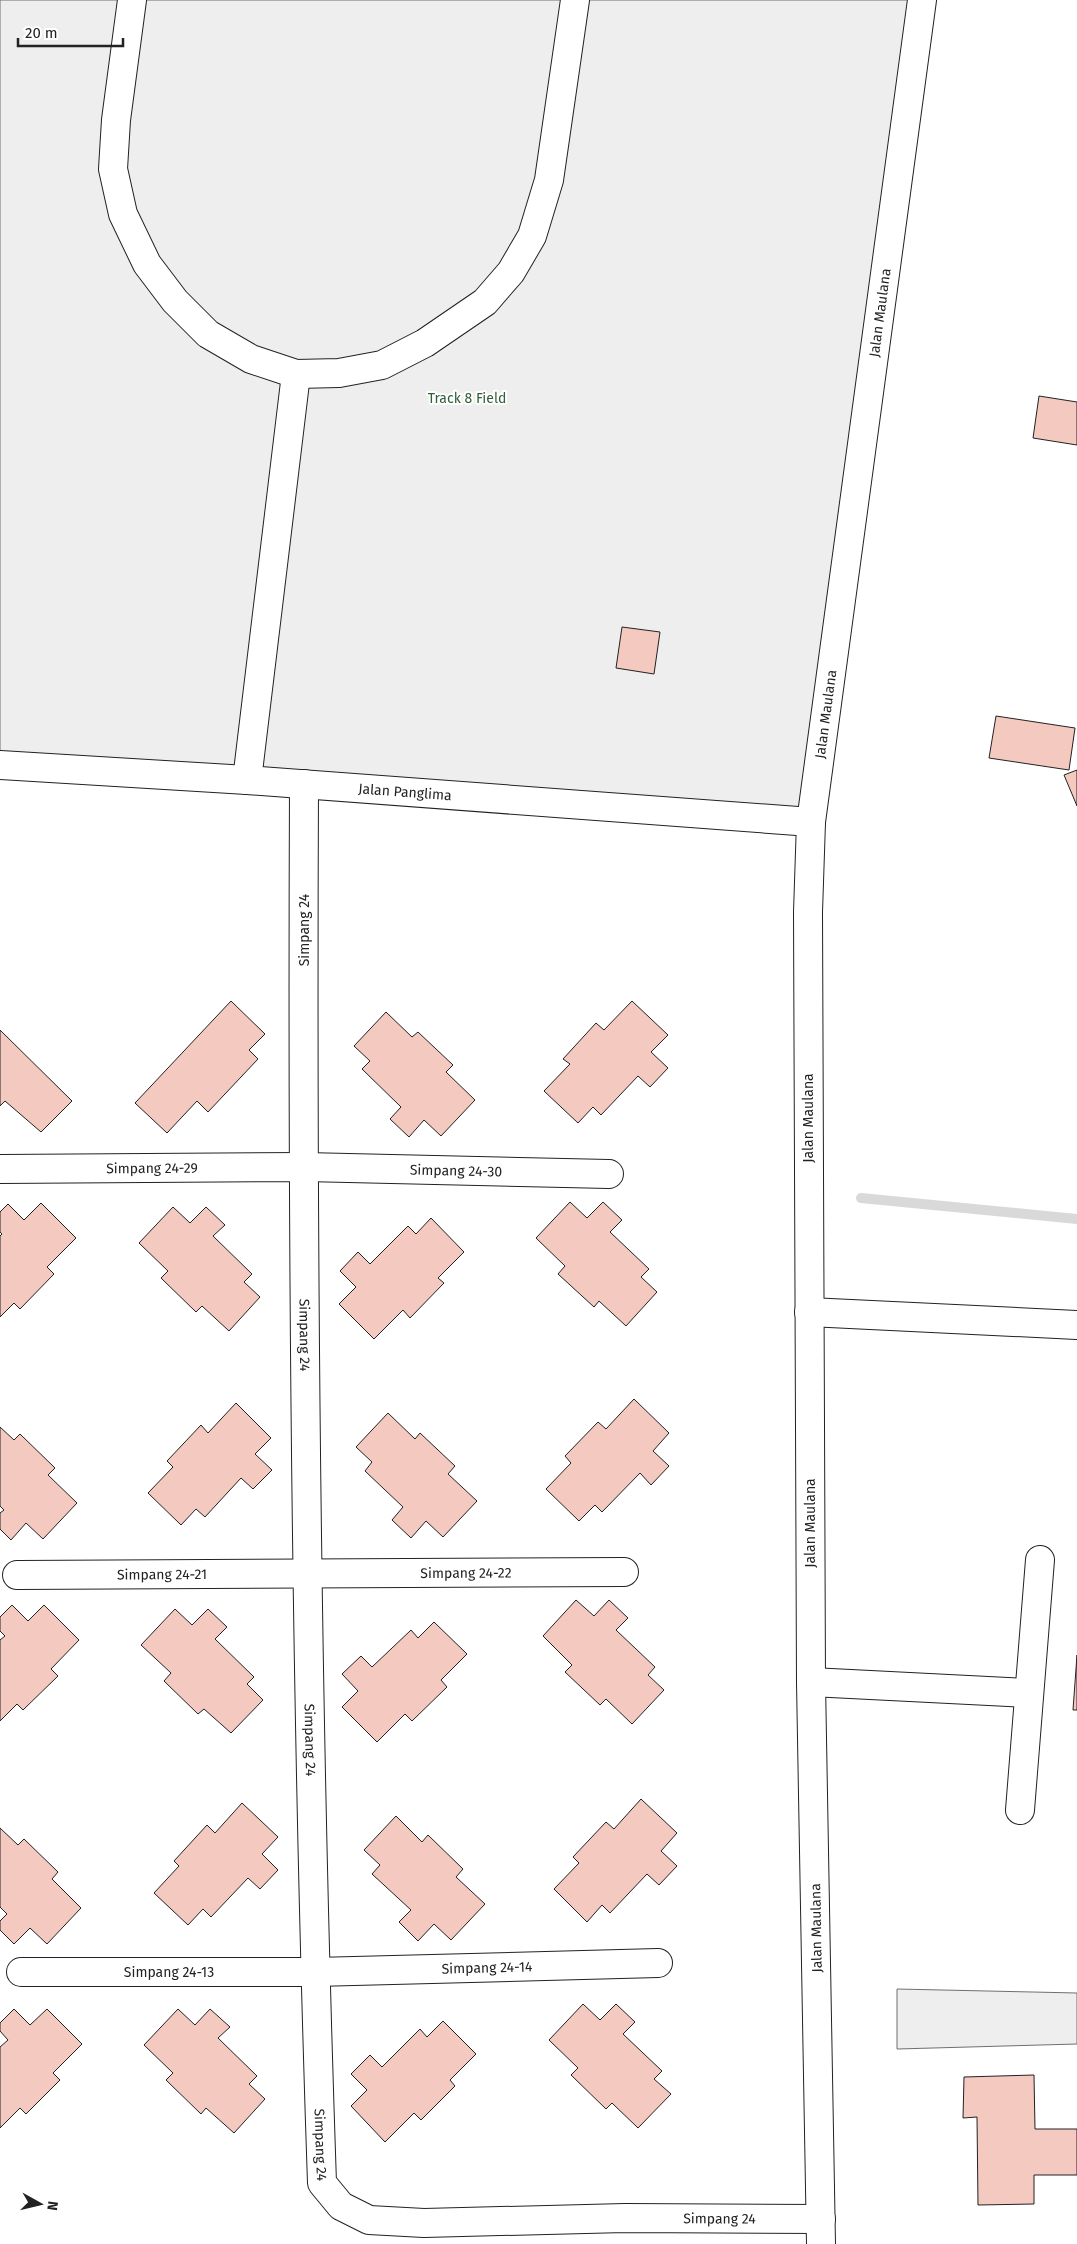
<svg xmlns="http://www.w3.org/2000/svg" width="1077" height="2244" viewBox="0 0 1077 2244" font-family="'Fira Sans',sans-serif">
	<style>
		.green { fill: #eee; stroke: #6f6f6f }
		.lines { fill: none; stroke-linecap: round; stroke-linejoin: round }
		.stream { stroke: #d9d9d9; stroke-width: 10 }
		.building { fill: #f3c9c0; stroke: #222 }
		.minor-casing { stroke: #222; stroke-width: 30 }
		.major-casing { stroke: #222; stroke-width: 30 }
		.minor { stroke: #fff; stroke-width: 28 }
		.major { stroke: #fff; stroke-width: 28 }
		.labels { text-anchor: middle; stroke-width: 4; stroke-linejoin: round; paint-order: stroke }
		.street-label { font-size: 14px; fill: #222; stroke: #fff }
		.park-label { font-size: 14px; fill: #2f5e38; stroke: #fff }
	</style>
	<rect width="100%" height="100%" fill="#fff"/>
	<!-- green -->
	<g class="green">
		<path d="M0 0H924L811 822 0 765Z"/>
		<path d="M897 1989 1077 1993V2044L897 2049Z"/>
	</g>
	<g class="lines">
		<!-- stream -->
		<path class="stream" d="M861 1198 1077 1219"/>
	</g>
	<!-- building -->
	<g class="building">
		<path d="M1039 396 1077 402V445L1033 438Z"/>
		<path d="M622 627 660 632 654 674 616 668Z"/>
		<path d="M996 716 1075 728 1069 770 989 758Z"/>
		<path d="M1077 770V806L1064 775Z"/>
		<path d="M231 1001 265 1034 249 1050 258 1059 208 1112 197 1101 167 1133 135 1103Z"/>
		<path d="M632 1001 668 1035 651 1052 668 1068 650 1087 638 1076 601 1115 593 1107 578 1123 544 1091 570 1064 563 1059 596 1023 604 1030Z"/>
		<path d="M386 1012 412 1037 418 1032 453 1065 446 1072 475 1100 441 1136 424 1120 409 1137 390 1119 401 1107 362 1069 370 1061 354 1046Z"/>
		<path d="M0 1030 72 1101 41 1132 5 1101 0 1106Z"/>
		<path d="M570 1202 587 1218 603 1202 622 1220 610 1232 649 1269 641 1277 657 1292 626 1326 599 1301 594 1307 558 1274 565 1266 536 1238Z"/>
		<path d="M41 1203 76 1238 47 1267 54 1274 20 1309 14 1303 0 1317V1236L2 1234 0 1232V1212L8 1204 24 1220Z"/>
		<path d="M173 1207 190 1223 206 1207 225 1225 213 1236 252 1274 244 1282 260 1297 229 1331 202 1306 196 1312 161 1278 168 1271 139 1243Z"/>
		<path d="M431 1218 464 1252 438 1278 444 1283 410 1318 403 1310 374 1339 339 1304 356 1287 340 1271 358 1252 370 1264 408 1226 416 1234Z"/>
		<path d="M634 1399 669 1433 653 1451 669 1466 651 1485 640 1473 602 1512 595 1505 579 1521 546 1489 571 1463 565 1456 598 1422 606 1429Z"/>
		<path d="M236 1403 271 1438 255 1454 272 1470 253 1489 241 1478 205 1517 196 1509 181 1525 148 1493 173 1467 167 1461 201 1425 208 1433Z"/>
		<path d="M388 1413 415 1439 420 1433 455 1466 448 1474 477 1501 443 1537 426 1521 411 1538 392 1520 403 1507 365 1471 372 1462 356 1447Z"/>
		<path d="M0 1427 14 1440 20 1434 55 1468 48 1475 77 1503 43 1539 26 1523 11 1540 0 1529V1513L4 1510 0 1506Z"/>
		<path d="M576 1600 594 1616 609 1600 628 1618 616 1630 655 1667 648 1675 664 1690 632 1724 606 1699 600 1705 565 1672 572 1665 543 1636Z"/>
		<path d="M12 1605 28 1621 44 1605 79 1640 51 1669 58 1676 23 1710 17 1704 0 1721V1640L5 1636 0 1631V1617Z"/>
		<path d="M175 1609 192 1625 208 1609 227 1627 215 1639 254 1677 247 1684 263 1700 231 1733 204 1709 198 1714 164 1681 171 1673 141 1645Z"/>
		<path d="M434 1622 467 1654 441 1680 447 1687 412 1721 405 1714 377 1742 342 1707 358 1691 342 1674 361 1656 372 1667 411 1630 418 1638Z"/>
		<path d="M1077 1655V1710H1073Z"/>
		<path d="M641 1799 677 1833 661 1851 677 1866 659 1885 647 1874 610 1913 602 1905 587 1922 554 1889 579 1863 573 1857 606 1822 614 1829Z"/>
		<path d="M242 1803 278 1837 262 1854 278 1870 260 1889 248 1878 211 1917 203 1909 188 1925 154 1893 179 1866 174 1861 207 1825 215 1833Z"/>
		<path d="M396 1816 422 1842 428 1835 463 1869 456 1877 485 1904 451 1940 434 1924 418 1941 399 1922 411 1910 372 1874 380 1865 364 1850Z"/>
		<path d="M0 1828 18 1845 24 1839 58 1872 52 1879 81 1908 47 1944 30 1928 14 1944 0 1930V1921L7 1914 0 1907Z"/>
		<path d="M583 2004 600 2020 616 2004 635 2022 623 2034 662 2071 654 2079 671 2094 638 2128 612 2103 606 2109 571 2075 578 2068 549 2040Z"/>
		<path d="M14 2009 30 2025 47 2009 82 2044 53 2073 60 2080 26 2114 20 2108 0 2128V2047L8 2040 0 2031V2023Z"/>
		<path d="M178 2009 195 2025 210 2009 230 2027 218 2038 257 2076 249 2084 265 2099 234 2133 206 2108 201 2114 166 2080 173 2073 144 2045Z"/>
		<path d="M443 2021 476 2054 450 2080 455 2086 421 2120 414 2113 385 2142 351 2106 367 2090 351 2074 370 2055 382 2067 420 2029 427 2037Z"/>
		<path d="M1034 2075 1035 2129H1077V2175H1034V2204L978 2205 977 2117 963 2118 964 2077Z"/>
	</g>
	<g class="lines">
		<defs>
			<g id="minor">
				<path d="M132 0 116 120 113 169 123 214 147 264 175 301 208 334 251 359 296 374 339 373 382 365 425 343 485 302 511 272 532 236 549 180 575 0"/>
				<path d="M247 780 296 374"/>
				<path id="s1" d="M304 784C302 1251 306 1717 322 2183L341 2206 369 2220 424 2223 625 2218 821 2219"/>
				<path id="s2" d="M0 1169 305 1167 609 1174"/>
				<path d="M809 1312 1077 1325"/>
				<path id="s3" d="M17 1575 624 1572"/>
				<path d="M811 1682 1029 1693"/>
				<path d="M1020 1810 1040 1560"/>
				<path id="s4" d="M21 1972H315L658 1963"/>
			</g>
			<g id="major">
				<path id="s5" d="M0 765 247 780 811 822"/>
				<path id="s6" d="M821 2244 811 1682 808 912 811 822 922 0"/>
			</g>
		</defs>
		<!-- minor casing -->
		<use href="#minor" class="minor-casing"/>
		<!-- major casing -->
		<use href="#major" class="major-casing"/>
		<!-- minor -->
		<use href="#minor" class="minor"/>
		<!-- major -->
		<use href="#major" class="major"/>
	</g>
	<g class="labels">
		<!-- street labels -->
		<g class="street-label">
			<text dy="5" stroke="none"><textPath href="#s6" startOffset="1936">Jalan Maulana</textPath></text>
			<text dy="5" stroke="none"><textPath href="#s6" startOffset="1531">Jalan Maulana</textPath></text>
			<text dy="5" stroke="none"><textPath href="#s5" startOffset="406">Jalan Panglima</textPath></text>
			<text transform="translate(304 930) rotate(-90)" y="5">Simpang 24</text>
			<text transform="translate(808 1118) rotate(-90)" y="5">Jalan Maulana</text>
			<text dy="5" stroke="none"><textPath href="#s2" startOffset="152">Simpang 24-29</textPath></text>
			<text dy="5" stroke="none"><textPath href="#s2" startOffset="456">Simpang 24-30</textPath></text>
			<text dy="5" stroke="none"><textPath href="#s1" startOffset="551">Simpang 24</textPath></text>
			<text transform="translate(810 1523) rotate(-90)" y="5">Jalan Maulana</text>
			<text dy="5" stroke="none"><textPath href="#s3" startOffset="449">Simpang 24-22</textPath></text>
			<text dy="5" stroke="none"><textPath href="#s3" startOffset="145">Simpang 24-21</textPath></text>
			<text dy="5" stroke="none"><textPath href="#s1" startOffset="956">Simpang 24</textPath></text>
			<text transform="translate(816 1928) rotate(-91)" y="5">Jalan Maulana</text>
			<text dy="5" stroke="none"><textPath href="#s4" startOffset="466">Simpang 24-14</textPath></text>
			<text dy="5" stroke="none"><textPath href="#s4" startOffset="148">Simpang 24-13</textPath></text>
			<text dy="5" stroke="none"><textPath href="#s1" startOffset="1361">Simpang 24</textPath></text>
			<text dy="5" stroke="none"><textPath href="#s1" startOffset="1811">Simpang 24</textPath></text>
		</g>
		<!-- park labels -->
		<g class="park-label">
			<text x="467" y="403">Track 8 Field</text>
		</g>
	</g>
	<!-- north arrow -->
	<g transform="translate(40 2204) rotate(98)" stroke="#ffffff" stroke-width="4" paint-order="stroke">
	<path d="M0-4L9 19L0 12L-9 19Z" fill="#222222"/>
	<text y="-8" font-size="14" font-weight="bold" text-anchor="middle" fill="#222222">N</text>
	</g>
	<!-- scale -->
	<path d="M18 38v8h105v-8" fill="none" stroke="#222222" stroke-width="2.5"/>
	<text x="25" y="38" font-size="15" fill="#222222" stroke="#ffffff" stroke-width="4" paint-order="stroke">20 m</text>
</svg>
